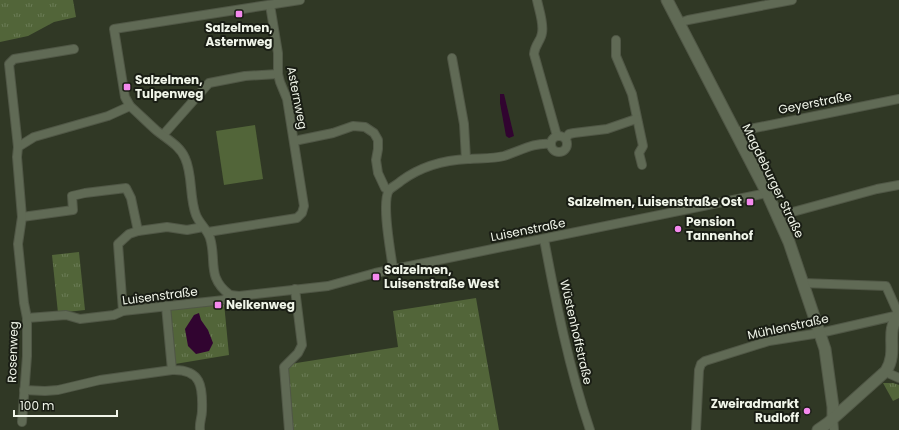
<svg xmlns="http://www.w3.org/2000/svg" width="899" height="430" viewBox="0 0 899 430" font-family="Poppins,sans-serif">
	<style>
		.grass { fill: url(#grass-tufts) }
		.pitch { fill: #526539 }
		.water { fill: #310430 }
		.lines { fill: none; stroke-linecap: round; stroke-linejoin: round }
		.street-casing { stroke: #505746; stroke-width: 10 }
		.secondary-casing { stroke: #505746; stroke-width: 13 }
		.street { stroke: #606a55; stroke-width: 8 }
		.secondary { stroke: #606a55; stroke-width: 11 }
		.poi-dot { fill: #f589ee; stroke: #1a1e15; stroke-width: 1.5 }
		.labels { text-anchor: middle; stroke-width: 4; stroke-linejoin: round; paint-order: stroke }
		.poi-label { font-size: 12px; font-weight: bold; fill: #f0f5e9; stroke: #1a1e15; text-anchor: start }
		.street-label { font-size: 12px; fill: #f0f5e9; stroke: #1a1e15 }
	</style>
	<defs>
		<pattern id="grass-tufts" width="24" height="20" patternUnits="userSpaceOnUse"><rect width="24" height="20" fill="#526539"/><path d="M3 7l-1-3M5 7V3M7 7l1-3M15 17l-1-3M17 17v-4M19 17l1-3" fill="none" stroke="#6b7c56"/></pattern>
	</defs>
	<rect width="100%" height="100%" fill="#303825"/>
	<!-- grass -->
	<g class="grass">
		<path d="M0 0H73L76 17 54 22 28 36 0 42Z"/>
		<path d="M79 252 85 310 58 313 52 255Z"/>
		<path d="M476 298 499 430H292L286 368 290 364 398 347 393 311Z"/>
		<path d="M224 303 229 355 175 364 168 308Z"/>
		<path d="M883 383H893L899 385V398L893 401Z"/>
	</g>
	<!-- pitch -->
	<path class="pitch" d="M255 125 263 179 224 185 216 131Z"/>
	<!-- water -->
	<g class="water">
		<path d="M500 94H504L514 136 509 138 506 136 500 103Z"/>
		<path d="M199 313 201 320 208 330 213 343 209 351 196 354 188 346 185 329 194 315Z"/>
	</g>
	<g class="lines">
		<defs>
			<g id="street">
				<path d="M537 0C539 10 544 23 542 33 541 41 535 44 534 54L557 136"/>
				<path d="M679 23 688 20 792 0"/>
				<path d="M616 40V56L632 94 643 146 639 153 642 165"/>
				<path d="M452 58 464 124 466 159"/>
				<path d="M735 132 899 99"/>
				<path d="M163 135 209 83 245 76 278 74"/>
				<circle cx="559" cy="144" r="8"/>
				<path d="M566 138 569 134 574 133 607 129 636 119"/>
				<path d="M294 141 333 133 353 126 365 127 374 133 378 140V149L376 160 378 173 385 188 389 190"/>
				<path d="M18 147 34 137 108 116 130 106"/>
				<path d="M778 216 877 189 899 185"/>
				<path d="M22 217 73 210 72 196 85 193 126 188 131 198 138 231 129 234 118 244 123 311"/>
				<path d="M138 231 167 227 187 230 203 227"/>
				<path d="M208 232 297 218 302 213 304 206 287 99 280 82 278 74V53L270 5"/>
				<path d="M544 239C556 303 569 368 590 430"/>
				<path d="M393 269C391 253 381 203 389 190 392 187 398 184 401 181 420 167 445 160 468 159 480 158 492 159 504 156 520 151 534 142 551 144"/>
				<path d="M803 283 886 286 899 315"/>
				<path d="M230 295C206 277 217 261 210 238 207 229 199 223 196 215 189 197 193 175 185 158 180 146 167 139 157 131 148 123 139 114 130 106L125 97 114 29C176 19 238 10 300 0"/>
				<path d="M166 306 172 370C201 369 203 386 202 411 202 417 199 423 200 430"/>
				<path d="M27 318 66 315 80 319 114 315 123 311 224 300 230 295 239 296 328 286 375 273 767 193"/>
				<path d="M886 371 890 374 899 378"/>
				<path d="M24 390 45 391 58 390 100 380 172 370"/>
				<path d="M833 418 834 430"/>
				<path d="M22 422 27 356V318L24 303 18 244 22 217 17 157 18 147 9 64 14 59 74 49"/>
				<path d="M289 430 284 367 298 353 302 345 295 289"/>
				<path d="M696 430 699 370 701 364 705 361 769 341 820 333 899 315"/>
			</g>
			<g id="secondary">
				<path d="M667 0 767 193 789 242 825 349 833 407V418"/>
				<path d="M818 430 828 423 886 371C899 351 884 331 899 316"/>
			</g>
		</defs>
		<!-- street casing -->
		<use href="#street" class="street-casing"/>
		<!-- secondary casing -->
		<use href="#secondary" class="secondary-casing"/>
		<!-- street -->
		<use href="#street" class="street"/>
		<!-- secondary -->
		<use href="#secondary" class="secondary"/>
	</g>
	<!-- markers -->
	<g class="poi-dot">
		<rect x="235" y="10" width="8" height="8" rx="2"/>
		<rect x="123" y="83" width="8" height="8" rx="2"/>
		<rect x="746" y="198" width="8" height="8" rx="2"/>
		<circle cx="678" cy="229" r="4"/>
		<rect x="372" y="273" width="8" height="8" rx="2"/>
		<rect x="214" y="301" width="8" height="8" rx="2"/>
		<circle cx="807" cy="411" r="4"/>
	</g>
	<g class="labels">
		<!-- poi labels -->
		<g class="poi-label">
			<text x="239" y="32" text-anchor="middle">Salzelmen,<tspan x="239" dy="14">Asternweg</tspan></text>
			<text x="135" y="84">Salzelmen,<tspan x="135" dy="14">Tulpenweg</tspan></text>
			<text x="742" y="206" text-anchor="end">Salzelmen, Luisenstraße Ost</text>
			<text x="686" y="226">Pension<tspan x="686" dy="14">Tannenhof</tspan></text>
			<text x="384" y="274">Salzelmen,<tspan x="384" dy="14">Luisenstraße West</tspan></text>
			<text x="226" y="309">Nelkenweg</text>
			<text x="799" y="408" text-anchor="end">Zweiradmarkt<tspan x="799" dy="14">Rudloff</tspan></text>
		</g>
		<!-- street labels -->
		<g class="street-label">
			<text transform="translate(297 98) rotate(79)" y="4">Asternweg</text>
			<text transform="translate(815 103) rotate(-11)" y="4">Geyerstraße</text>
			<text transform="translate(773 181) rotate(64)" y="4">Magdeburger Straße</text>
			<text transform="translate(528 230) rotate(-11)" y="4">Luisenstraße</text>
			<text transform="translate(160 296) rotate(-7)" y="4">Luisenstraße</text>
			<text transform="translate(788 327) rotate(-12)" y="4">Mühlenstraße</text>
			<text transform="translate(576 332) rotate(77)" y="4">Wüstenhoffstraße</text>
			<text transform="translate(13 352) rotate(-88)" y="4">Rosenweg</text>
		</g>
	</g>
	<!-- scale -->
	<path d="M14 410v6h103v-6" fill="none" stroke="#f0f5e9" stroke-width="2"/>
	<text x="20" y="410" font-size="12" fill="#f0f5e9" stroke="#1a1e15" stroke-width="3" paint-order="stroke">100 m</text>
</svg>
